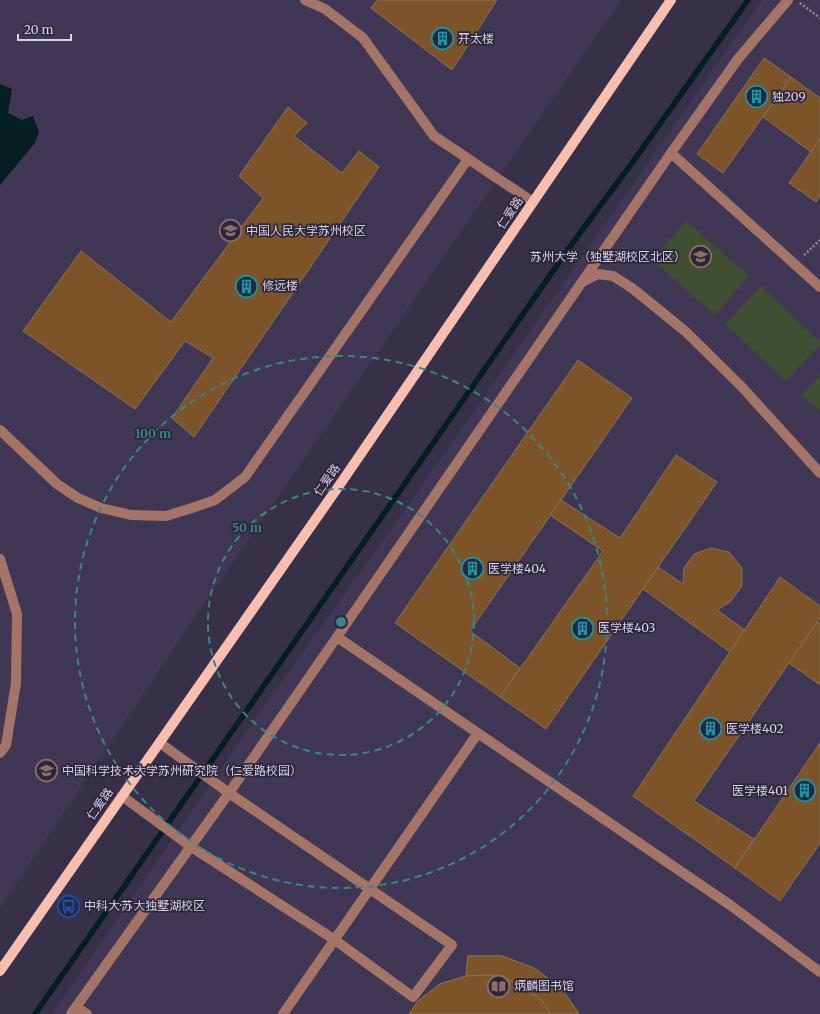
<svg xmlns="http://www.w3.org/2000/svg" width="820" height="1014" viewBox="0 0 820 1014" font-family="Merriweather,'Noto Sans SC',serif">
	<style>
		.built { fill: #403755 }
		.green { fill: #3e5031 }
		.water { fill: #041f21 }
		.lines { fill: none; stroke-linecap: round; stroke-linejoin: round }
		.stream { stroke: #041f21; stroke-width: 5.5 }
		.building { fill: #7d5427; stroke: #87705a }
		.path { stroke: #8a8599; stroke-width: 2.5; stroke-dasharray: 2 2; stroke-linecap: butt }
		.minor { stroke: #a47467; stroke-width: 10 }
		.major { stroke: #f9beae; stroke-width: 10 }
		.ring { fill: none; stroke: #378885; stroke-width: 2; stroke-dasharray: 7 5 }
		.labels { text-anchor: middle; stroke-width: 3.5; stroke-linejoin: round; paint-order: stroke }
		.poi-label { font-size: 12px; fill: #d6d2e2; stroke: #2c263d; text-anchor: start }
		.street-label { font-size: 12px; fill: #d6d2e2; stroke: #2c263d }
		.centre { fill: #378885; stroke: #2c263d; stroke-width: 2 }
		.ring-label { font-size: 12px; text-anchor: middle; font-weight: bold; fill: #378885; stroke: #2c263d; stroke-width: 3.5; stroke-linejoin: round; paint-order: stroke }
	</style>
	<rect width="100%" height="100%" fill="#363048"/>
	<!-- built -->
	<g class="built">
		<path d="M0 0H621L184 633 0 908Z"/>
		<path d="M762 0H820V1014H52L248 729 402 514Z"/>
	</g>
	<!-- green -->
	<g class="green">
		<path d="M686 221 749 276 715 315 652 260Z"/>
		<path d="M761 286 820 342V345L786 381 725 324Z"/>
		<path d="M820 375V411L802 395Z"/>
	</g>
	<!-- water -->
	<path class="water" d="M0 84 12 89 8 113 22 120 33 116 39 132 35 143 0 185Z"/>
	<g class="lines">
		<!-- stream -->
		<path class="stream" d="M35 1014 574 241 632 163 748 0"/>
	</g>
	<!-- building -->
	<g class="building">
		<path d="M377 0H497L452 70 371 8Z"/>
		<path d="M764 58 791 77 723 173 697 154Z"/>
		<path d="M791 77 820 98V139L811 152 763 117Z"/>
		<path d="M288 107 307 123 294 136 342 173 359 151 379 167 194 437 172 418 213 358 185 341 135 409 23 331 81 251 171 322 263 198 239 176Z"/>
		<path d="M820 139V196L816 202 789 183Z"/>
		<path d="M578 360 632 398 470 631 520 668 500 697 395 623Z"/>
		<path d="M676 455 717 482 546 729 500 697 603 551 550 515 561 500 620 538Z"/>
		<path d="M711 548 729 552 742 568V586L730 602 717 610 745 630 730 652 643 589 658 567 683 584 684 568 694 554Z"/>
		<path d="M780 577 820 606V618L694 801 754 839 735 868 633 796Z"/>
		<path d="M817 622 820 624V685L789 663Z"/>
		<path d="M820 743V843L780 901 735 868Z"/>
		<path d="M468 956H502L534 968 561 988 579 1014H409L418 1001 440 984 466 976Z"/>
		<path d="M468 956H502L534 968 561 988 579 1014H551L542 1001 520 984 494 975 466 976Z"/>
		<path d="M494 975 520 984 542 1001 551 1014H409L418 1001 440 984 466 976Z"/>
	</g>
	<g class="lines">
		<!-- path -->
		<g class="path">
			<path d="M800 3 820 18"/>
			<path d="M804 255 820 240"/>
		</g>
		<!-- minor -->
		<g class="minor">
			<path d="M305 0 325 9 363 38 434 136 533 202"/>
			<path d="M671 153 820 287"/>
			<path d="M584 281 598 274 613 276 632 288 685 331 741 386 820 473"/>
			<path d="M0 430 57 484 78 498 101 508 131 515 166 516 192 508 215 500 245 477 468 159"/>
			<path d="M0 559 17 614 16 683 6 745 0 753"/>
			<path d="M337 637 730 905 820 972"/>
			<path d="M122 796 190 846 335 940 413 997 452 945 229 793 160 743"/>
			<path d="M76 1007 87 1014"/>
			<path d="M71 1014 229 793 337 637 671 153 738 59 788 0"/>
			<path d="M283 1014 478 733"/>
		</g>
		<!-- major -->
		<path class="major" d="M0 971 343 480 671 0"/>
	</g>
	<!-- distance rings -->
	<g class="ring">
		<circle cx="341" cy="622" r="133"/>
		<circle cx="341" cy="622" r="266"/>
	</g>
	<!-- icons -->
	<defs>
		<symbol id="building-ring" viewBox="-11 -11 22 22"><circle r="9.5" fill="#2c263d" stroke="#0f9aa8" stroke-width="1.5"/><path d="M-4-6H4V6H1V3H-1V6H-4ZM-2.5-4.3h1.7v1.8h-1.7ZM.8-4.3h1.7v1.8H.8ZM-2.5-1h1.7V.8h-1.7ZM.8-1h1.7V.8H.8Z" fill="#0f9aa8"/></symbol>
		<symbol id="university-ring" viewBox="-11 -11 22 22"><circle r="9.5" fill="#2c263d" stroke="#8d6e63" stroke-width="1.5"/><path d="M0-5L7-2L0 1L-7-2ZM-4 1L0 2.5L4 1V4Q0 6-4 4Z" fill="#8d6e63"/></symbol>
		<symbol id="bus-ring" viewBox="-11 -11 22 22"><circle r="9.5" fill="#2c263d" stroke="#1a4fb4" stroke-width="1.5"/><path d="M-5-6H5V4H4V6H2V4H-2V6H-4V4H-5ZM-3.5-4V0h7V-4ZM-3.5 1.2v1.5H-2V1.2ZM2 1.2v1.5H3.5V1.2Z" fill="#1a4fb4"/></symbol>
		<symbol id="library-ring" viewBox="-11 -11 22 22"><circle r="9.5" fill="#2c263d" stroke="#8d6e63" stroke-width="1.5"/><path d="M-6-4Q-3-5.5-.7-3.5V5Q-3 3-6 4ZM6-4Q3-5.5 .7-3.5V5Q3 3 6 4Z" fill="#8d6e63"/></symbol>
	</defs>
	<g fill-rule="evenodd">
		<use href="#building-ring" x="430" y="26" width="25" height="25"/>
		<use href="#building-ring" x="744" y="84" width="25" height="25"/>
		<use href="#university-ring" x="218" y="218" width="25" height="25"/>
		<use href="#university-ring" x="688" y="244" width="25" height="25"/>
		<use href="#building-ring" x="234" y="274" width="25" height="25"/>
		<use href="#building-ring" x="460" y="556" width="25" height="25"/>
		<use href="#building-ring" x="570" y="616" width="25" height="25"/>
		<use href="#building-ring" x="698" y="716" width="25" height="25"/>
		<use href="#university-ring" x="34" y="758" width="25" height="25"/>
		<use href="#building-ring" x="792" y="778" width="25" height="25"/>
		<use href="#bus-ring" x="56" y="894" width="25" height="25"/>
		<use href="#library-ring" x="486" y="974" width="25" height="25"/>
	</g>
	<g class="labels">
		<!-- poi labels -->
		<g class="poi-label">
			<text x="458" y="43">开太楼</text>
			<text x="772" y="101">独209</text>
			<text x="246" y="235">中国人民大学苏州校区</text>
			<text x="686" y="261" text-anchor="end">苏州大学（独墅湖校区北区）</text>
			<text x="262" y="290">修远楼</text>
			<text x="488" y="573">医学楼404</text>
			<text x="598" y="632">医学楼403</text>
			<text x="726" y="733">医学楼402</text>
			<text x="62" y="775">中国科学技术大学苏州研究院（仁爱路校园）</text>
			<text x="788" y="795" text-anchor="end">医学楼401</text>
			<text x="84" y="910">中科大·苏大独墅湖校区</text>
			<text x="514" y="990">炳麟图书馆</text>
		</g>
		<!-- street labels -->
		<g class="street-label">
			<text transform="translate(510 213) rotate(-56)" y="4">仁爱路</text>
			<text transform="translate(327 480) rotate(-55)" y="4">仁爱路</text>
			<text transform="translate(100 804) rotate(-55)" y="4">仁爱路</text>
		</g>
	</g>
	<circle cx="341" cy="622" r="6" class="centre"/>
	<g class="ring-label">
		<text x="153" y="438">100 m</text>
		<text x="247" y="532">50 m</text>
	</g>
	<!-- scale -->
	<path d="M18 34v6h53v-6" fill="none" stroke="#d6d2e2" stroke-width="2"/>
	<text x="24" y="34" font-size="12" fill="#d6d2e2" stroke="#2c263d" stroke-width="3" paint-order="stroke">20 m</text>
</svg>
